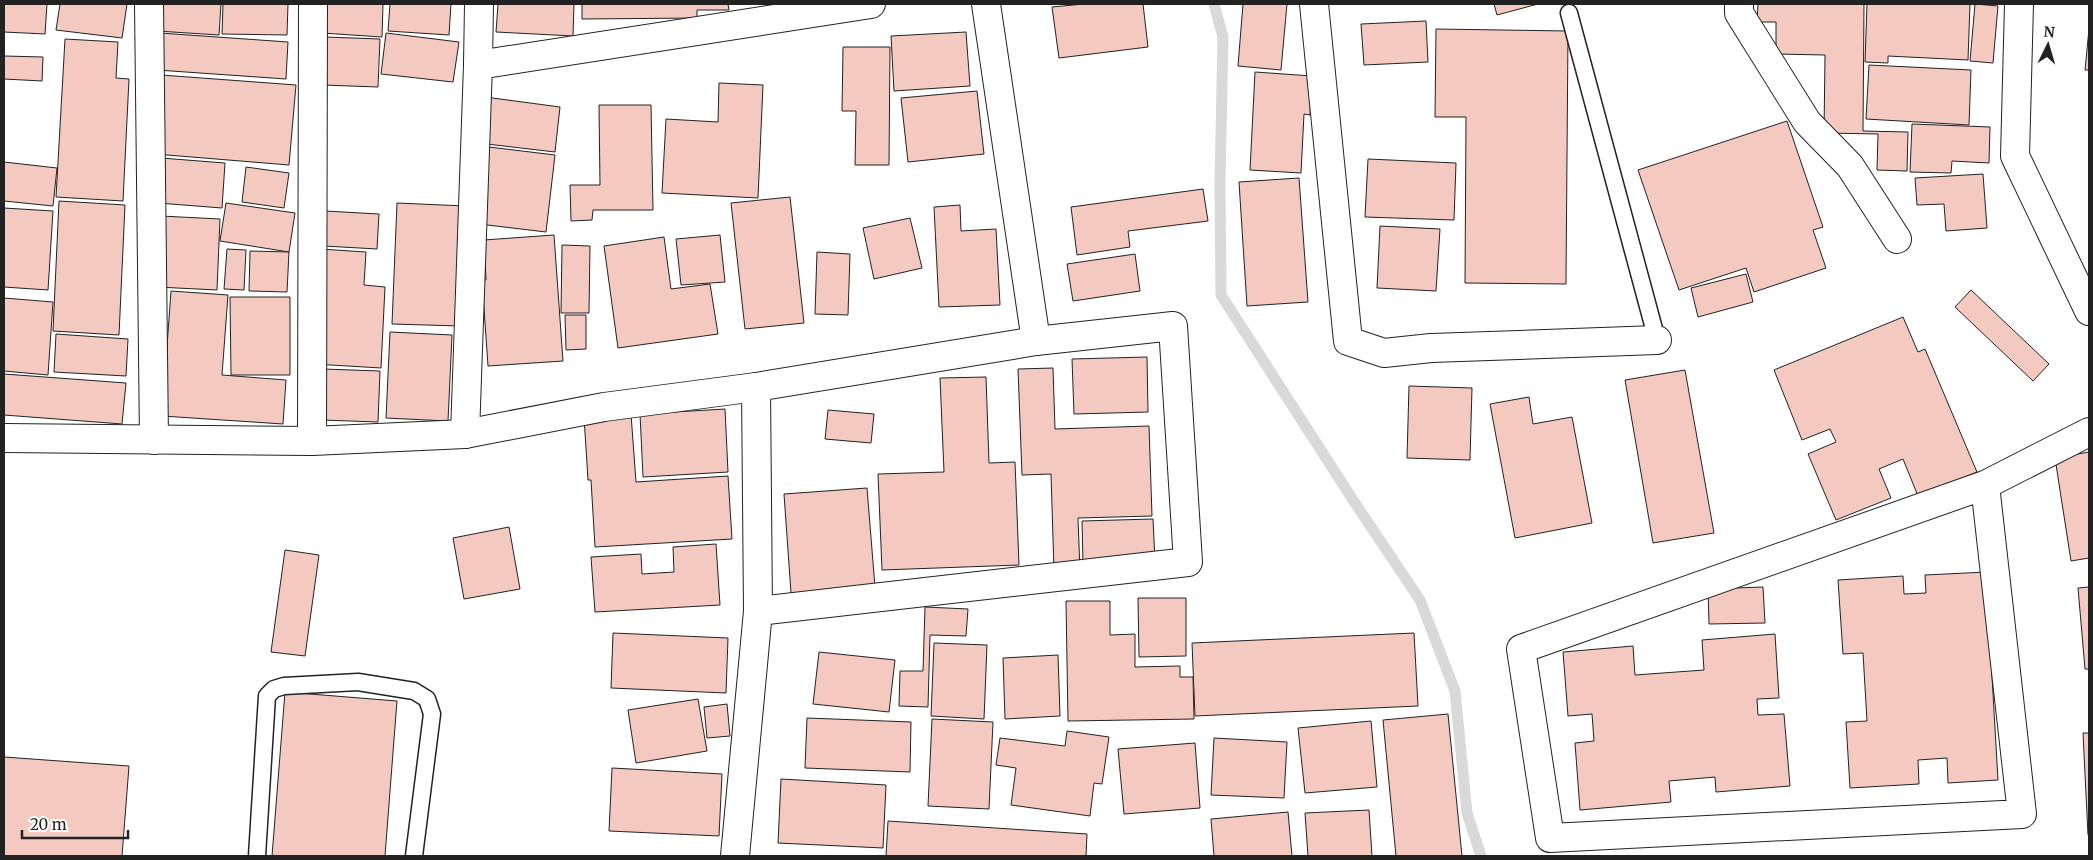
<svg xmlns="http://www.w3.org/2000/svg" width="2093" height="860" viewBox="0 0 2093 860" font-family="Merriweather,serif">
	<style>
		.lines { fill: none; stroke-linecap: round; stroke-linejoin: round }
		.stream { stroke: #d9d9d9; stroke-width: 11 }
		.building { fill: #f3c9c0; stroke: #222 }
		.service-casing { stroke: #222; stroke-width: 19 }
		.minor-casing { stroke: #222; stroke-width: 30 }
		.service { stroke: #fff; stroke-width: 16 }
		.minor { stroke: #fff; stroke-width: 28 }
	</style>
	<rect width="100%" height="100%" fill="#fff"/>
	<g class="lines">
		<!-- stream -->
		<path class="stream" d="M1214 4 1223 37 1220 183 1221 295 1353 500 1420 600 1455 691 1467 813 1481 856"/>
	</g>
	<!-- building -->
	<g class="building">
		<path d="M4 4H47L45 34 4 32Z"/>
		<path d="M60 4H127L122 38 56 30Z"/>
		<path d="M159 4H221L219 35 157 31Z"/>
		<path d="M223 4H288L287 35 222 34Z"/>
		<path d="M324 4H383L382 37 322 33Z"/>
		<path d="M390 4H451L449 35 388 31Z"/>
		<path d="M498 4H574L573 36 496 32Z"/>
		<path d="M582 4H728L729 10H697V18L582 19Z"/>
		<path d="M1084 4H1143L1148 47 1059 58 1052 7Z"/>
		<path d="M1243 4H1287L1281 70 1238 66Z"/>
		<path d="M1494 4H1538L1497 15Z"/>
		<path d="M1758 4H1864L1863 131 1908 132 1907 171 1877 170 1878 134 1824 133 1825 55 1776 54V22H1757Z"/>
		<path d="M1867 4H1970L1968 60 1888 56V63L1865 62Z"/>
		<path d="M1975 4 1998 6 1993 63 1970 61Z"/>
		<path d="M1426 21 1428 62 1364 65 1361 24Z"/>
		<path d="M1436 29 1568 31 1566 284 1465 283 1466 117H1435Z"/>
		<path d="M2089 29V70H2085Z"/>
		<path d="M966 32 970 86 894 91 891 36Z"/>
		<path d="M160 33 288 42 286 79 157 70Z"/>
		<path d="M386 33 459 42 453 82 381 74Z"/>
		<path d="M325 37 380 39 378 87 323 85Z"/>
		<path d="M65 39 118 42 116 78 129 79 123 201 56 197Z"/>
		<path d="M843 47H890L889 165H855L856 111H842Z"/>
		<path d="M4 56 43 57 42 81 4 79Z"/>
		<path d="M1869 65 1971 70 1969 125 1866 119Z"/>
		<path d="M1255 72 1312 76 1310 115 1304 114 1301 173 1250 170Z"/>
		<path d="M161 75 296 85 289 165 155 154Z"/>
		<path d="M719 83 763 85 758 198 662 193 666 119 718 122Z"/>
		<path d="M977 91 984 154 908 162 901 98Z"/>
		<path d="M485 97 560 107 555 152 478 143Z"/>
		<path d="M599 105H651L653 210H593L592 220 571 221 570 185H600Z"/>
		<path d="M1787 121 1823 227 1813 230 1826 268 1754 292 1746 268 1679 290 1638 170Z"/>
		<path d="M1912 124 1990 127 1989 163 1952 161 1951 173 1910 172Z"/>
		<path d="M489 147 555 155 546 232 479 224Z"/>
		<path d="M161 158 225 163 222 208 158 203Z"/>
		<path d="M1368 159 1456 163 1454 220 1365 217Z"/>
		<path d="M4 162 57 168 53 206 4 201Z"/>
		<path d="M246 167 289 173 284 208 242 202Z"/>
		<path d="M1983 174 1987 228 1946 231 1944 204 1917 205 1915 178Z"/>
		<path d="M1299 178 1308 302 1247 306 1239 182Z"/>
		<path d="M1203 189 1208 221 1128 231 1130 247 1077 255 1071 207Z"/>
		<path d="M790 197 804 323 745 329 731 203Z"/>
		<path d="M59 201 125 205 119 335 53 331Z"/>
		<path d="M226 203 295 213 289 252 220 241Z"/>
		<path d="M397 203 465 206 460 326 392 324Z"/>
		<path d="M960 205 961 231 996 229 1000 305 939 307 934 207Z"/>
		<path d="M4 208 53 211 48 290 4 287Z"/>
		<path d="M325 211 379 214 377 249 324 246Z"/>
		<path d="M161 216 220 219 217 290 157 287Z"/>
		<path d="M910 218 922 268 874 279 863 228Z"/>
		<path d="M1380 226 1440 229 1436 291 1377 288Z"/>
		<path d="M554 235 563 361 488 366 482 280H486L484 240Z"/>
		<path d="M720 235 725 282 681 285 676 239Z"/>
		<path d="M664 237 671 289 710 284 718 334 618 348 604 246Z"/>
		<path d="M562 245 590 246 589 313H561Z"/>
		<path d="M227 249 246 250 244 290 224 289Z"/>
		<path d="M320 249 366 252 364 285 385 287 381 368 314 364Z"/>
		<path d="M250 251 289 252 287 292 249 291Z"/>
		<path d="M817 252 850 254 848 315 815 314Z"/>
		<path d="M1135 254 1140 291 1073 301 1067 264Z"/>
		<path d="M1746 274 1753 302 1698 317 1691 288Z"/>
		<path d="M1971 290 2049 364 2033 381 1955 307Z"/>
		<path d="M171 291 228 295 222 375 286 380 283 424 162 416Z"/>
		<path d="M230 297H290V375H231Z"/>
		<path d="M4 298 53 302 48 375 4 371Z"/>
		<path d="M565 315H586V349L566 350Z"/>
		<path d="M1903 317 1918 352 1925 349 1977 472 1918 496 1903 459 1879 469 1891 498 1836 520 1808 454 1836 442 1830 429 1802 440 1774 370Z"/>
		<path d="M390 332 452 335 448 421 386 418Z"/>
		<path d="M56 334 128 339 126 376 54 372Z"/>
		<path d="M1147 357 1148 412 1074 414 1072 359Z"/>
		<path d="M1053 368 1055 429 1149 426 1152 516 1078 518 1080 571H1054L1051 474 1022 475 1018 369Z"/>
		<path d="M323 369 380 371 378 422 321 420Z"/>
		<path d="M1685 370 1714 533 1653 543 1625 380Z"/>
		<path d="M4 374 126 383 122 424 4 415Z"/>
		<path d="M986 377 989 463 1015 462 1019 565 882 570 878 474 944 472 940 378Z"/>
		<path d="M1409 386 1472 388 1470 460 1407 458Z"/>
		<path d="M1529 397 1533 424 1572 417 1592 523 1515 538 1490 404Z"/>
		<path d="M725 409 728 472 643 477 640 414Z"/>
		<path d="M828 410 874 414 871 443 825 439Z"/>
		<path d="M631 414 636 482 728 476 732 539 595 547 591 480H588L584 417Z"/>
		<path d="M2089 452V558L2071 561 2055 458Z"/>
		<path d="M867 488 875 587 791 593 784 494Z"/>
		<path d="M1153 519 1155 561 1083 563 1082 521Z"/>
		<path d="M509 527 520 589 464 599 453 538Z"/>
		<path d="M716 544 720 605 595 612 591 557 641 554 642 574 674 572 673 547Z"/>
		<path d="M285 550 319 555 305 656 271 652Z"/>
		<path d="M1986 572 1998 780 1948 783 1947 758 1918 760 1919 784 1850 788 1846 722 1867 721 1863 653 1843 654 1838 580 1903 576 1904 594 1926 593 1925 575Z"/>
		<path d="M1763 587 1765 623 1709 624 1708 589Z"/>
		<path d="M2089 587V669H2085L2078 588Z"/>
		<path d="M1138 598H1186V656L1139 657Z"/>
		<path d="M1066 601H1110V635L1135 634V667L1180 666V677H1193L1194 719 1068 721Z"/>
		<path d="M925 607 968 609 966 636 930 635 928 707 899 706 900 671H923Z"/>
		<path d="M613 633 728 638 726 693 611 688Z"/>
		<path d="M1414 633 1418 706 1195 716 1192 643Z"/>
		<path d="M1775 634 1779 698 1757 699 1758 715 1784 714 1790 786 1716 792 1715 777 1669 781 1671 802 1580 810 1575 743 1594 741 1592 714 1568 716 1563 652 1633 646 1635 675 1704 670 1702 640Z"/>
		<path d="M934 643 987 645 984 719 931 716Z"/>
		<path d="M819 652 895 660 889 712 813 704Z"/>
		<path d="M1058 655 1060 716 1005 719 1003 658Z"/>
		<path d="M285 692 397 701 385 856H272Z"/>
		<path d="M698 699 707 751 636 763 628 710Z"/>
		<path d="M727 704 730 736 707 738 704 707Z"/>
		<path d="M1448 714 1462 856H1396L1383 720Z"/>
		<path d="M807 718 911 722 910 772 805 768Z"/>
		<path d="M932 719 993 722 989 809 928 806Z"/>
		<path d="M1371 721 1377 787 1305 793 1298 728Z"/>
		<path d="M1067 731 1109 737 1102 784 1094 783 1090 816 1011 805 1016 768 996 765 1000 738 1065 746Z"/>
		<path d="M2083 733H2089V835H2088Z"/>
		<path d="M1214 738 1287 742 1284 798 1211 795Z"/>
		<path d="M1195 743 1200 808 1124 814 1118 749Z"/>
		<path d="M4 757 129 766 122 856H4Z"/>
		<path d="M612 768 722 774 719 836 609 831Z"/>
		<path d="M781 779 886 785 883 848 778 843Z"/>
		<path d="M1369 810 1372 856H1308L1305 813Z"/>
		<path d="M1288 812 1292 856H1214L1211 819Z"/>
		<path d="M888 821 1087 834 1086 856H886Z"/>
	</g>
	<g class="lines">
		<defs>
			<g id="service">
				<path d="M1569 13 1657 340"/>
				<path d="M257 856 267 696 274 689 284 686 358 682 414 691 427 699 432 714 414 856"/>
			</g>
			<g id="minor">
				<path d="M149 4 154 440"/>
				<path d="M313 4 312 441 465 434 604 407 756 387"/>
				<path d="M1314 4 1348 341 1384 353 1431 348 1657 340"/>
				<path d="M1739 4V13L1807 122 1850 166 1897 239"/>
				<path d="M2019 4 2015 156 2089 311"/>
				<path d="M478 65 871 4"/>
				<path d="M465 434 478 65 479 4"/>
				<path d="M4 438 312 441"/>
				<path d="M1985 485 2022 814 1550 838 1521 649 1985 485 2089 432"/>
				<path d="M758 611 1188 562 1173 326 1036 341"/>
				<path d="M735 856 758 611 756 387 1036 341 986 4"/>
			</g>
		</defs>
		<!-- service casing -->
		<use href="#service" class="service-casing"/>
		<!-- minor casing -->
		<use href="#minor" class="minor-casing"/>
		<!-- service -->
		<use href="#service" class="service"/>
		<!-- minor -->
		<use href="#minor" class="minor"/>
	</g>
	<!-- border -->
	<rect width="2093" height="860" fill="none" stroke="#222222" stroke-width="10"/>
	<!-- north arrow -->
	<g transform="translate(2048 45) rotate(5)" stroke="#ffffff" stroke-width="4" paint-order="stroke">
	<path d="M0-4L9 19L0 12L-9 19Z" fill="#222222"/>
	<text y="-8" font-size="14" font-weight="bold" text-anchor="middle" fill="#222222">N</text>
	</g>
	<!-- scale -->
	<path d="M22 830v8h106v-8" fill="none" stroke="#222222" stroke-width="2.5"/>
	<text x="30" y="830" font-size="15" fill="#222222" stroke="#ffffff" stroke-width="4" paint-order="stroke">20 m</text>
</svg>
